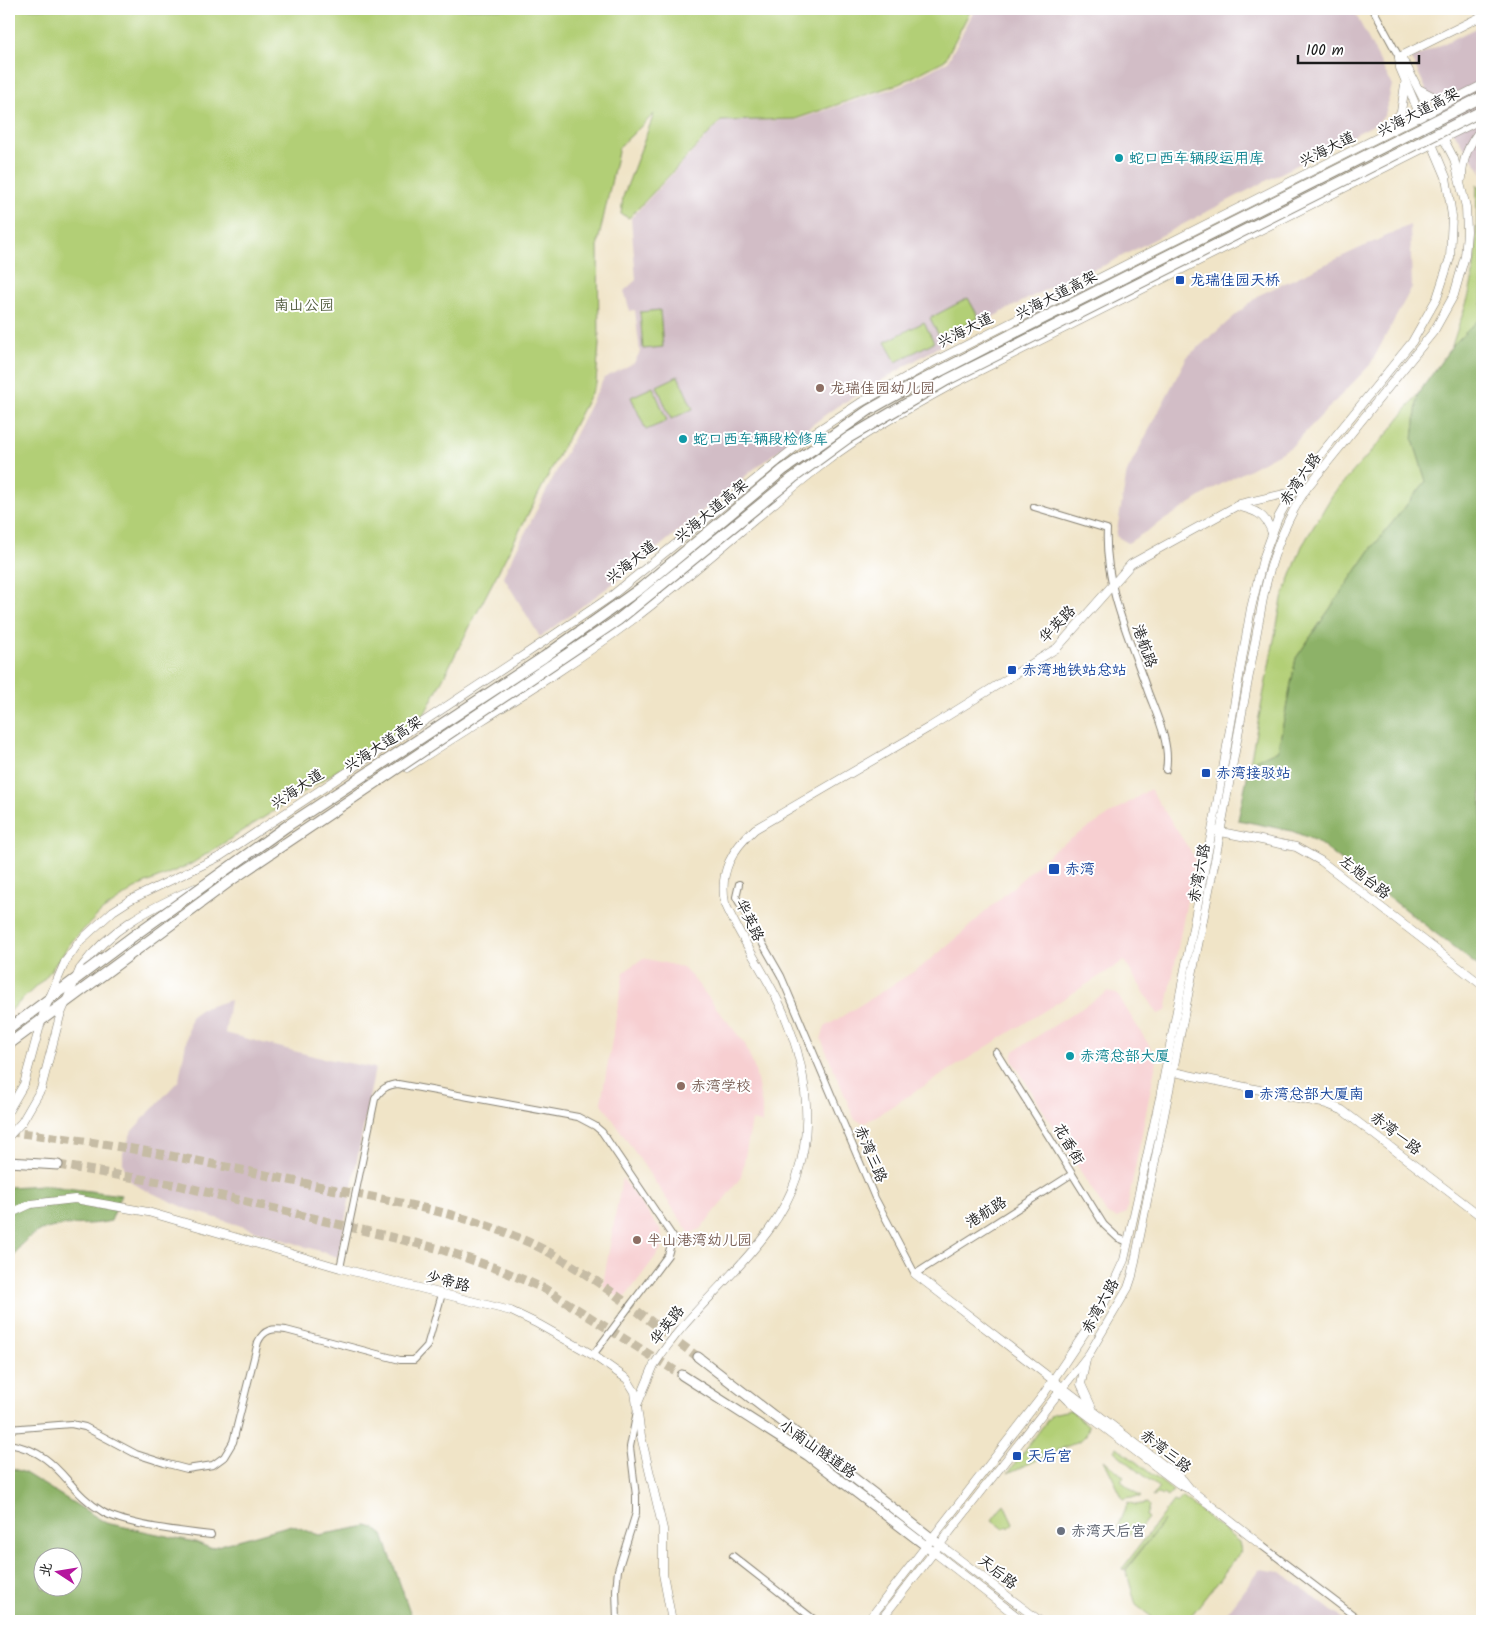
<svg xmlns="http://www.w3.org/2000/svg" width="1491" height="1630" viewBox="0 0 1491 1630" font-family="Kalam,'LXGW WenKai TC',sans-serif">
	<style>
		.built { fill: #f7cfd1 }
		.industrial { fill: #d2bdc6 }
		.green { fill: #b2cf76; stroke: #677649 }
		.forest { fill: #8db267; stroke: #546742; fill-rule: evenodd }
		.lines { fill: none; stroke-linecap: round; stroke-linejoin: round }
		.secondary-tunnel { stroke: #c6bca5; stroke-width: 9; stroke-dasharray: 9 4.5; stroke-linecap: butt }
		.minor-casing { stroke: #868072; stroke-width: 8 }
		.tertiary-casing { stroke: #868072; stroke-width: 9 }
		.secondary-casing { stroke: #868072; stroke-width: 11 }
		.minor { stroke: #fff; stroke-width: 6 }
		.tertiary { stroke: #fff; stroke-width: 8 }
		.secondary { stroke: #fff; stroke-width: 9 }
		.tertiary-bridge-casing { stroke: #868072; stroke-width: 9; stroke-linecap: butt }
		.primary-bridge-casing { stroke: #868072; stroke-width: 12; stroke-linecap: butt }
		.tertiary-bridge { stroke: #fff; stroke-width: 8 }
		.primary-bridge { stroke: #fff; stroke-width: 10 }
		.culture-dot { fill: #0f9aa8; stroke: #fff; stroke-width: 2 }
		.transit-dot { fill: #1a4fb4; stroke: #fff; stroke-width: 2 }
		.education-dot { fill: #8d6e63; stroke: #fff; stroke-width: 2 }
		.worship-dot { fill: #6b7280; stroke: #fff; stroke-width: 2 }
		.labels { text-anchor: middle; stroke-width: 4; stroke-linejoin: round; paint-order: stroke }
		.street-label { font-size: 15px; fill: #1c1c1c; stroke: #fff }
		.culture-label { font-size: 15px; fill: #0d838f; stroke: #fff; text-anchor: start }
		.transit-label { font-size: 15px; fill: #164399; stroke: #fff; text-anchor: start }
		.park-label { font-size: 15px; fill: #505b3c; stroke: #fff }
		.education-label { font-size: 15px; fill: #785e54; stroke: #fff; text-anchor: start }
		.worship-label { font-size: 15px; fill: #5b616d; stroke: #fff; text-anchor: start }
	</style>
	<rect width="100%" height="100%" fill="#fff"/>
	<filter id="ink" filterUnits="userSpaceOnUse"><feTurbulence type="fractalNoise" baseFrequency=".02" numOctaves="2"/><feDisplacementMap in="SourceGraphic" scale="10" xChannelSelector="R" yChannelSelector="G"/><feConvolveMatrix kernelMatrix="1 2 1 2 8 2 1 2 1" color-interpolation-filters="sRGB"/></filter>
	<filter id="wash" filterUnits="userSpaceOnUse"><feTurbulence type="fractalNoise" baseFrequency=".0096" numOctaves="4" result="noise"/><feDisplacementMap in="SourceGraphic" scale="20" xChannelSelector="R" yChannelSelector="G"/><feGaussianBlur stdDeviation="1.12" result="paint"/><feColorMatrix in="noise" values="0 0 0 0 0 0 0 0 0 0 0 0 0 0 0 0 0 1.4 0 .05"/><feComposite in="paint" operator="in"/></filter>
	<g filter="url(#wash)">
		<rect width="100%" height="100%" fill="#f0e4c7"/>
		<!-- built -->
		<g class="built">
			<path d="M1150 789 1195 858 1166 1011 1158 1014 1124 961 865 1123 855 1120 821 1039 825 1027 921 967 950 944 1055 849Z"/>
			<path d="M643 958 682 967 693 978 745 1044 755 1070 762 1106V1123L752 1121 741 1177 710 1218 700 1229 690 1234 601 1102 624 972Z"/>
			<path d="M1107 992 1117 994 1157 1058 1126 1213 1117 1218 1107 1214 1012 1060 1014 1051Z"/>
			<path d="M622 1178 661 1231 663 1243 662 1248 623 1300 608 1291 603 1284Z"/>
		</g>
		<!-- industrial -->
		<g class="industrial">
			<path d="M975 9H1353L1392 85 1385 115 1377 123 1105 265 1062 281 960 334 833 409 754 469 626 574 540 637 503 576 604 378 634 363 640 352 635 310 630 311 624 291 636 280 631 218 722 121 796 120 903 85 948 61Z"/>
			<path d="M1482 25V173L1430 98 1412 59Z"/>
			<path d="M1410 225 1412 287 1370 365 1291 447 1216 487 1128 543 1116 536 1127 472 1187 357 1259 295Z"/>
			<path d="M230 1000 225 1033 317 1057 375 1068 338 1257 188 1209 141 1188 129 1180 123 1164V1153L132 1131 179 1080 191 1016 201 1009Z"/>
			<path d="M1260 1569 1281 1572 1345 1621H1220Z"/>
		</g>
		<!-- green -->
		<g class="green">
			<path d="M9 9H971L945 60 901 83 795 119 721 121 629 218 621 214 623 197 654 114 619 147 598 242 599 344 596 383 424 715 191 864 139 886 102 911 73 940 45 978 9 1012Z"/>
			<path d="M1477 184 1482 190V316L1452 346C1457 329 1464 312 1469 295 1478 259 1476 220 1477 184Z"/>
			<path d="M968 298 979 318 940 338 930 318Z"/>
			<path d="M660 310 663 347 643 349 640 312Z"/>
			<path d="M924 322 934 342 896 362 885 342Z"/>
			<path d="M678 376 693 409 671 419 657 386Z"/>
			<path d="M653 387 667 421 646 430 631 397Z"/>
			<path d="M1418 394 1413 440 1426 481 1371 549 1296 658 1278 750 1250 763 1282 599 1302 546 1333 494 1388 433Z"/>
			<path d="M1070 1410 1089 1426 1086 1435 1081 1440 1008 1473 1052 1414Z"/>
			<path d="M1117 1447 1173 1491 1168 1497 1164 1494 1161 1496 1159 1494 1152 1497 1159 1488 1114 1451Z"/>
			<path d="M1104 1460 1124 1477 1121 1481 1141 1497H1131L1123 1499Z"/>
			<path d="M1182 1497 1239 1542 1241 1551 1187 1621H1157L1136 1605 1126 1570 1164 1520 1124 1571 1122 1569 1173 1501 1177 1503Z"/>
			<path d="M1128 1502 1136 1505 1147 1503 1149 1506 1146 1516 1148 1518 1135 1535 1133 1533 1124 1534 1117 1527Z"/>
			<path d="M1004 1504 1013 1523 1009 1528 1007 1526 1004 1529 992 1520Z"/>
		</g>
		<!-- forest -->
		<g class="forest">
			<path d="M1482 316V969L1316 841 1292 831 1238 820 1250 763 1278 750 1296 658 1371 549 1426 481 1413 440 1418 394 1452 346Z"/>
			<path d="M43 1185 121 1195 111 1221C82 1228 45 1219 23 1243 17 1249 13 1259 9 1266V1187Z"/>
			<path d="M9 1467 25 1473 106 1523 195 1542 210 1548 291 1525 319 1535 367 1526 374 1528 383 1535 413 1621H9ZM42 1558H72V1588H42Z"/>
		</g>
	</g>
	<g filter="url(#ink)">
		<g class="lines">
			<!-- secondary-tunnel -->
			<g class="secondary-tunnel">
				<path d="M9 1132C114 1142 218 1165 322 1187 388 1201 457 1211 519 1238 586 1266 640 1315 698 1357"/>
				<path d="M58 1165 177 1185 440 1249 501 1270 545 1289 682 1375"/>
			</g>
			<defs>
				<g id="minor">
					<path d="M1373 9 1399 57"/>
					<path d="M1034 507 1107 529C1104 586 1130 640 1148 692 1157 716 1171 744 1166 770"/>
					<path d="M739 884 736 897 781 976 875 1198 915 1274 1072 1174"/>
					<path d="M996 1052 1104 1225 1118 1238 1128 1242"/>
					<path d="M340 1268 375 1099C381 1089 387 1085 398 1084L578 1117 595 1126 602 1132 673 1237 668 1255 593 1355"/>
					<path d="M9 1429 71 1424 85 1427 136 1454 164 1463 187 1469 213 1465 224 1457 233 1442 258 1342C264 1329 273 1328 286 1330L400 1360H414L427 1346 442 1294"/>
					<path d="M9 1444C61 1453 64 1489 103 1512 125 1525 184 1532 211 1535"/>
					<path d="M1261 1545 1361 1621"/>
					<path d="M733 1556 816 1621"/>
					<path d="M617 1621 616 1590 618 1570 636 1513V1496L630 1447 637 1411"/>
				</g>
				<g id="tertiary">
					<path d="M1399 57 1482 16"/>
					<path d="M1419 89 1438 99H1452"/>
					<path d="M1384 134 1401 112 1405 84"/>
					<path d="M1462 178C1462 158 1469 143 1482 128"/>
					<path d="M1237 506C1255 510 1266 514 1272 533"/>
					<path d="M928 728 1057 648 1131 564 1240 504 1306 489"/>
					<path d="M407 768C482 719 560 674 631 621 699 570 760 512 827 461 865 432 908 409 949 386L1482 119"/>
					<path d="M1216 831 1296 847 1321 861 1482 985"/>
					<path d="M228 872 258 857"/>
					<path d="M65 962 80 941 113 911 130 900 219 857 527 653 610 597 809 436 860 403 931 363 1482 85"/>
					<path d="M80 969C110 928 150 908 195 888"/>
					<path d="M1169 1071 1327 1104 1342 1110 1482 1217"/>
					<path d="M9 1110 24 1084"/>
					<path d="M9 1136 22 1122 41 1089"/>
					<path d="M9 1214 31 1204 75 1199 148 1212 340 1268 511 1311 538 1324 593 1355 627 1379 635 1392 641 1436 663 1529V1574L672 1621"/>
					<path d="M915 1274 1183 1480 1191 1490 1261 1545"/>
					<path d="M1086 1360 1081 1384 1092 1408"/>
					<path d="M1056 1388 1069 1401 1179 1484 1187 1488"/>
					<path d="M638 1403 654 1365"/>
					<path d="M939 1544 1040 1621"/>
					<path d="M930 1549 1023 1621"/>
					<path d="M868 1621 1043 1395 1104 1304 1124 1260 1160 1097 1215 815 1251 608 1263 559 1278 518 1298 482 1412 342 1437 298 1450 258 1452 216 1446 177 1400 68 1399 57"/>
					<path d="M880 1621 1089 1354 1128 1288 1132 1276 1216 855 1264 593C1272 556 1286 520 1306 489L1434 331 1454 295 1465 256 1467 232 1466 207 1454 159 1406 65 1399 57"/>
				</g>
				<g id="secondary">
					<path d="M9 1162 58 1165"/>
					<path d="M698 1357 939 1544"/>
					<path d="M682 1375 807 1455 926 1546"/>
				</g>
			</defs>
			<!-- minor casing -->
			<use href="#minor" class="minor-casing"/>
			<!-- tertiary casing -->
			<use href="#tertiary" class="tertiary-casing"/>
			<!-- secondary casing -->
			<use href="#secondary" class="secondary-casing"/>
			<!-- minor -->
			<use href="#minor" class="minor"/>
			<!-- tertiary -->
			<use href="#tertiary" class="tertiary"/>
			<!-- secondary -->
			<use href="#secondary" class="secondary"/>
			<defs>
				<g id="tertiary-bridge">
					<path d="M24 1084 44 1011 65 962"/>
					<path d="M41 1089 60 1016 80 969"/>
					<path d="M654 1365C686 1314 734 1278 769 1230 820 1161 814 1077 779 1003 763 969 740 938 725 903 719 872 732 849 755 829L928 728"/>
				</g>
				<g id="primary-bridge">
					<path d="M9 1029 132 937 287 826 544 657 641 588 783 470 869 410 917 383 1024 328 1482 97"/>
					<path d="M9 1044 234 878 618 620 793 478 848 438 947 380 1482 111"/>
				</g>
			</defs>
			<!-- tertiary-bridge casing -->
			<use href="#tertiary-bridge" class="tertiary-bridge-casing"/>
			<!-- primary-bridge casing -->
			<use href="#primary-bridge" class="primary-bridge-casing"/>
			<!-- tertiary-bridge -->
			<use href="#tertiary-bridge" class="tertiary-bridge"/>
			<!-- primary-bridge -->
			<use href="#primary-bridge" class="primary-bridge"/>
		</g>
	</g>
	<!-- markers -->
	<g class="culture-dot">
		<circle cx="1119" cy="158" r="5"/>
		<circle cx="683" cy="439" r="5"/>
		<circle cx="1070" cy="1056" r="5"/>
	</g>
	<g class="transit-dot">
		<rect x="1175" y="275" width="10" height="10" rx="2.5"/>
		<rect x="1007" y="665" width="10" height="10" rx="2.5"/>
		<rect x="1201" y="768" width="10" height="10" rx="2.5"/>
		<rect x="1048" y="863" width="12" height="12" rx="2.5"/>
		<rect x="1244" y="1089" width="10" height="10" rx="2.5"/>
		<rect x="1012" y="1451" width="10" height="10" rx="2.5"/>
	</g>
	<g class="education-dot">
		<circle cx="820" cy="388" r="5"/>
		<circle cx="681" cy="1086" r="5"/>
		<circle cx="637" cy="1240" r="5"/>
	</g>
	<circle class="worship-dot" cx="1061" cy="1531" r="5"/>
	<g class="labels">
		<!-- street labels -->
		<g class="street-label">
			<text transform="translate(1418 112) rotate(-27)" y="5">兴海大道高架</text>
			<text transform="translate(1327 149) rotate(-27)" y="5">兴海大道</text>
			<text transform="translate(1056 295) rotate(-27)" y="5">兴海大道高架</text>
			<text transform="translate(965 330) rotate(-27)" y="5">兴海大道</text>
			<text transform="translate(1300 479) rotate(-55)" y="5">赤湾六路</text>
			<text transform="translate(711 511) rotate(-40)" y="5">兴海大道高架</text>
			<text transform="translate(631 562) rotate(-39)" y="5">兴海大道</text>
			<text transform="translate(1057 624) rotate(-46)" y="5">华英路</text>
			<text transform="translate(1145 646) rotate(70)" y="5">港航路</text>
			<text transform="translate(383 744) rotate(-33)" y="5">兴海大道高架</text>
			<text transform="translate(297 789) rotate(-34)" y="5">兴海大道</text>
			<text transform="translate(1199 873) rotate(-79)" y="5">赤湾六路</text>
			<text transform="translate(1365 877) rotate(38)" y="5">左炮台路</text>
			<text transform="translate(750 920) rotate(64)" y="5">华英路</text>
			<text transform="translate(1396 1133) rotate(38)" y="5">赤湾一路</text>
			<text transform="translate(1069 1144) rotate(59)" y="5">花香街</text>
			<text transform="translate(871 1154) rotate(67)" y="5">赤湾三路</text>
			<text transform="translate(986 1212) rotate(-32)" y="5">港航路</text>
			<text transform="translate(448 1281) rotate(14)" y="5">少帝路</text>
			<text transform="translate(1100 1306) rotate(-61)" y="5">赤湾六路</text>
			<text transform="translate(667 1325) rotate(-52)" y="5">华英路</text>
			<text transform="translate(818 1449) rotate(35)" y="5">小南山隧道路</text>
			<text transform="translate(1166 1451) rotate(38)" y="5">赤湾三路</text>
			<text transform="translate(998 1572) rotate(38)" y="5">天后路</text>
		</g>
		<!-- culture labels -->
		<g class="culture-label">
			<text x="1129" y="163">蛇口西车辆段运用库</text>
			<text x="693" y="444">蛇口西车辆段检修库</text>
			<text x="1080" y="1061">赤湾总部大厦</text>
		</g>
		<!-- transit labels -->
		<g class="transit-label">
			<text x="1190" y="285">龙瑞佳园天桥</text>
			<text x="1022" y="675">赤湾地铁站总站</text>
			<text x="1216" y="778">赤湾接驳站</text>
			<text x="1065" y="874">赤湾</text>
			<text x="1259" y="1099">赤湾总部大厦南</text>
			<text x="1027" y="1461">天后宫</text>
		</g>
		<!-- park labels -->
		<g class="park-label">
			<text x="304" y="310">南山公园</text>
		</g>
		<!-- education labels -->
		<g class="education-label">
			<text x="830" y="393">龙瑞佳园幼儿园</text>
			<text x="691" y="1091">赤湾学校</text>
			<text x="647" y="1245">半山港湾幼儿园</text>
		</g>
		<!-- worship labels -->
		<g class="worship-label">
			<text x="1071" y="1536">赤湾天后宫</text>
		</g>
	</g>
	<!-- margin -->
	<rect width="1491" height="1630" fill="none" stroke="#fff" stroke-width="30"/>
	<!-- north arrow -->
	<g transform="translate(58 1572) rotate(282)"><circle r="24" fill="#ffffff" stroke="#a4a4a4"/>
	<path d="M0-4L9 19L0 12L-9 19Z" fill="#b5179e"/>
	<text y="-8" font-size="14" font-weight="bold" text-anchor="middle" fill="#1c1c1c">北</text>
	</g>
	<!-- scale -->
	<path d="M1298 55v8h121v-8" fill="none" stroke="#1c1c1c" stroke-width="2.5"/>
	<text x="1306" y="55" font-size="15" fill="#1c1c1c" stroke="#ffffff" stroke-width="4" paint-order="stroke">100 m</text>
</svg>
